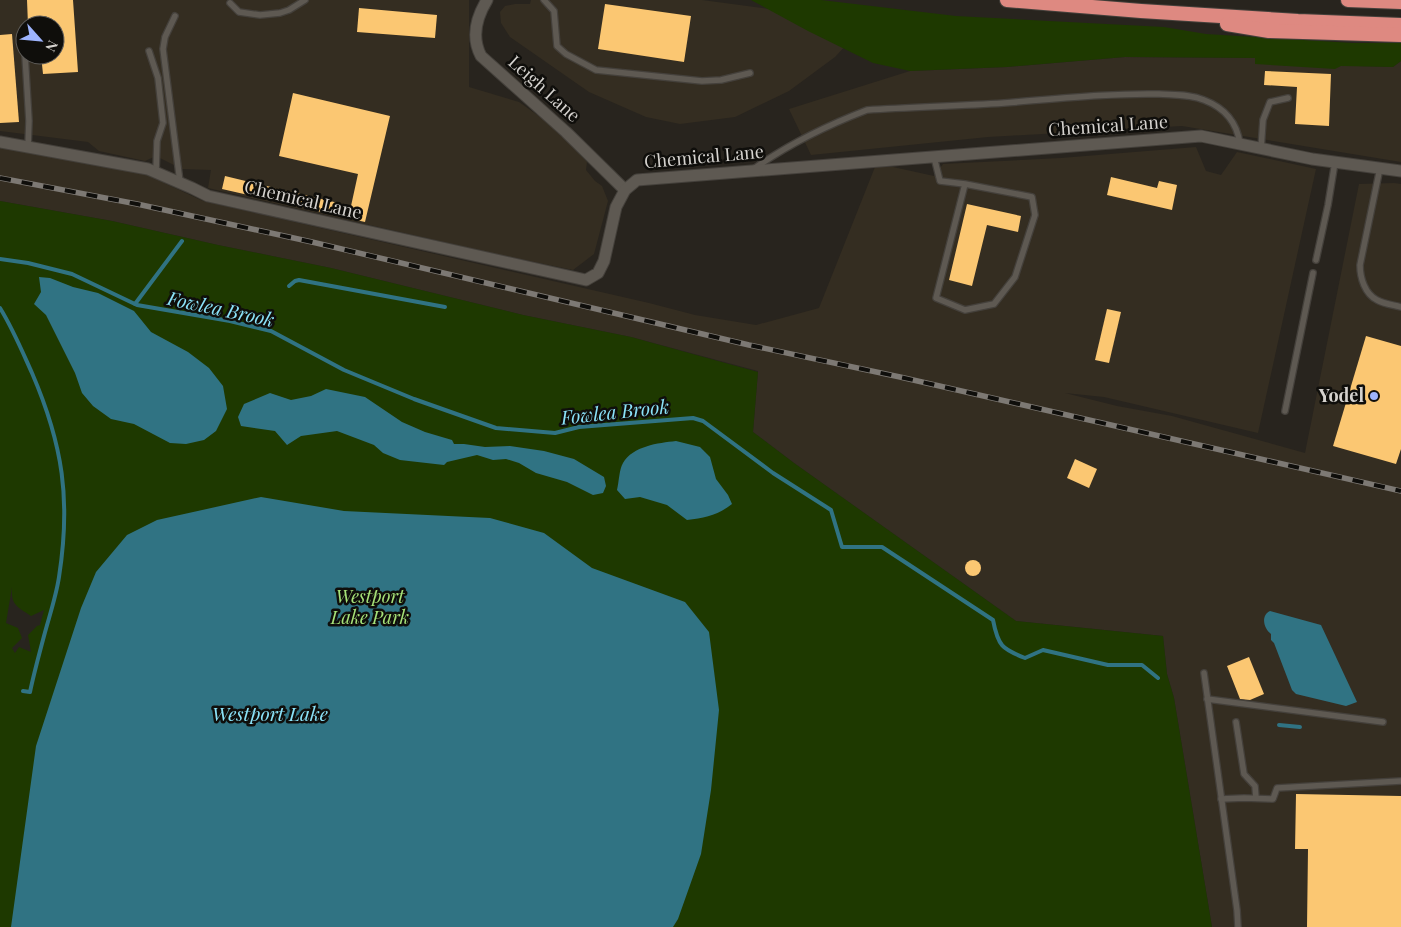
<svg xmlns="http://www.w3.org/2000/svg" width="1401" height="927" viewBox="0 0 1401 927" font-family="'Playfair Display',serif">
	<style>
		.built { fill: #342d21; fill-rule: evenodd }
		.green { fill: #1e3900; fill-rule: evenodd }
		.water { fill: #307383 }
		.lines { fill: none; stroke-linecap: round; stroke-linejoin: round }
		.stream { stroke: #307383; stroke-width: 4 }
		.building { fill: #fbc772 }
		.service-casing { stroke: #44403b; stroke-width: 8 }
		.minor-casing { stroke: #44403b; stroke-width: 13 }
		.trunk-casing { stroke: #44403b; stroke-width: 16 }
		.service { stroke: #5e5952; stroke-width: 5.5 }
		.minor { stroke: #5e5952; stroke-width: 11 }
		.trunk { stroke: #de8981; stroke-width: 14 }
		.rail-casing { stroke: #7d7974; stroke-width: 5.5 }
		.rail { stroke: #0f0e0b; stroke-width: 4; stroke-dasharray: 11; stroke-linecap: butt }
		.poi-dot { fill: #9eb4fd; stroke: #0f0e0b; stroke-width: 2 }
		.labels { text-anchor: middle; stroke-width: 5; stroke-linejoin: round; paint-order: stroke }
		.street-label { font-size: 18px; fill: #d5d2ce; stroke: #0f0e0b }
		.poi-label { font-size: 18px; font-weight: bold; fill: #d5d2ce; stroke: #0f0e0b; text-anchor: end }
		.park-label { font-size: 18px; font-style: italic; fill: #a7e379; stroke: #0f0e0b }
		.water-label { font-size: 19px; font-style: italic; fill: #8be3f9; stroke: #0f0e0b }
	</style>
	<rect width="100%" height="100%" fill="#28241e"/>
	<!-- built -->
	<g class="built">
		<path d="M0 0H469V87L519 102 550 124 587 162 586 170 595 181 602 186 608 201 594 254 573 270 505 256 208 188 211 170 182 169 156 156 145 161 99 151 88 142 0 131ZM25 25H55V55H25Z"/>
		<path d="M531 0H702L853 20 849 42 835 57 789 91 735 117 680 124 646 117 589 92 510 37 501 23 500 12 505 6 515 4H530Z"/>
		<path d="M1125 57 1256 58 1255 63 1393 67 1401 61V162L1182 126 988 137 811 155 789 109 910 71 1007 67Z"/>
		<path d="M0 147 128 170 147 175 203 201 649 303 695 315 756 325 819 308 875 167H893L934 176 943 164 1061 158 1196 147 1206 171 1221 175 1237 152 1316 169 1258 433 1104 397 1065 393 1117 406 1172 416 1305 453 1359 184 1394 183 1401 184V927H1212L1174 698 1167 674 1163 636 1016 621 794 463 753 432 758 371 631 337 523 315 331 268 218 245 112 221 0 201Z"/>
	</g>
	<!-- green -->
	<g class="green">
		<path d="M751 0H821L956 16 1164 27 1206 34 1353 43H1401V61L1393 67 1341 66 1335 69 1255 64V58L1125 57 1007 67 910 71 873 63 808 31Z"/>
		<path d="M0 201 112 221 218 245 331 268 523 315 631 337 758 372 753 432 794 463 1016 621 1163 636 1167 674 1174 698 1212 927H0ZM12 587C11 605 16 606 31 616L44 610 40 625 37 626 28 635 31 652 19 647 15 653 12 648 22 638 18 628 6 623Z"/>
	</g>
	<!-- water -->
	<g class="water">
		<path d="M39 277 50 278 73 287 98 293 134 311 151 332 188 352 209 368 223 386 227 409 216 431 204 440 186 444 170 443 134 424 111 419 93 406 82 393 75 373 46 315 34 304 41 292Z"/>
		<path d="M326 389 365 397 402 422 425 432 452 440 454 444H464L485 447 510 446 544 451 574 459 604 477 606 486 603 493 593 495 567 482 536 473 519 463 506 459 493 460 477 455 447 462 444 465 400 460 383 453 374 445 337 431 301 436 287 445 275 431 241 426 238 417 244 404 270 393 291 400 311 396Z"/>
		<path d="M676 441 700 447 710 457 716 479 728 495 732 504C718 515 705 518 687 520L667 505 640 497 625 499 617 490C619 482 619 470 623 463 633 446 658 443 676 441Z"/>
		<path d="M261 497 344 511 490 518 544 533 592 568 685 602 709 632 719 710 711 790 701 854 678 919 673 927H11L36 746 81 608 96 572 127 535 157 520Z"/>
		<path d="M1270 611 1321 625 1357 702 1346 706 1296 694 1292 690 1274 643 1271 640V634C1263 628 1261 615 1270 611Z"/>
	</g>
	<g class="lines">
		<!-- stream -->
		<g class="stream">
			<path d="M0 259 28 263 72 274 137 305 230 321 271 331 344 370 414 399 496 428 555 433 579 427 693 418 703 421 773 473 831 510 842 547H882L993 620C998 646 1002 649 1025 658L1043 650 1108 665H1142L1158 678"/>
			<path d="M289 286 295 281 299 280 445 307"/>
			<path d="M135 304 182 241"/>
			<path d="M0 308C13 329 22 351 32 373 63 445 71 500 59 577 56 597 49 617 44 636 39 655 34 673 30 692L23 691"/>
			<path d="M1279 725 1300 727"/>
		</g>
	</g>
	<!-- building -->
	<g class="building">
		<path d="M27 0H73L78 72 43 74 41 55H55V25H28Z"/>
		<path d="M605 4 691 16 684 62 598 49Z"/>
		<path d="M359 8 437 15 435 38 357 32Z"/>
		<path d="M12 34 19 122 0 123V35Z"/>
		<path d="M1265 71 1331 74 1329 126 1295 124 1297 87 1264 85Z"/>
		<path d="M293 93 390 116 365 222 222 189 225 176 351 206 358 174 279 156Z"/>
		<path d="M1111 177 1157 188 1159 181 1177 185 1172 210 1107 195Z"/>
		<path d="M967 204 1021 216 1018 232 987 225 972 286 949 280Z"/>
		<path d="M1107 309 1121 312 1109 363 1095 360Z"/>
		<path d="M1366 336 1401 346V449L1396 464 1333 446Z"/>
		<path d="M1075 459 1097 469 1089 488 1067 478Z"/>
		<circle cx="973" cy="568" r="8"/>
		<path d="M1249 657 1264 694 1250 700 1240 699 1227 666Z"/>
		<path d="M1296 794 1401 796V927H1307L1308 849H1295Z"/>
	</g>
	<g class="lines">
		<defs>
			<g id="service">
				<path d="M544 0 554 11 557 46 566 54 596 70 702 81 721 80 750 73"/>
				<path d="M230 3 239 12 260 15 280 13 289 10 305 0"/>
				<path d="M175 16 165 37 163 49 180 182"/>
				<path d="M24 38 25 48"/>
				<path d="M149 51 158 78 163 123 157 141 156 172"/>
				<path d="M25 55 29 121 28 147"/>
				<path d="M1261 149 1263 120 1270 102 1288 98"/>
				<path d="M934 157 940 181 965 184 936 298 965 310 994 304 1015 277 1035 215 1032 197 965 184"/>
				<path d="M755 168C789 144 828 125 867 110 913 107 958 106 1004 103 1056 99 1107 93 1159 94 1174 95 1190 94 1204 100 1225 108 1237 122 1240 144"/>
				<path d="M1380 168 1360 265C1360 278 1365 294 1377 300 1384 304 1394 305 1401 307"/>
				<path d="M1316 260 1328 205 1335 162"/>
				<path d="M1285 411 1313 273"/>
				<path d="M1204 673 1237 910 1238 927"/>
				<path d="M1207 699 1383 722"/>
				<path d="M1236 722 1244 774 1255 786 1256 798"/>
				<path d="M1221 799 1244 798 1273 799 1277 788 1401 781"/>
			</g>
			<g id="minor">
				<path d="M487 0C476 18 471 37 481 56L566 132 625 190"/>
				<path d="M0 142 148 169 192 188 208 196 586 280 598 273 604 261 616 207 625 190 637 180 1201 136 1312 159 1401 171"/>
			</g>
			<g id="trunk">
				<path d="M1007 0 1141 11 1298 21 1401 25"/>
				<path d="M1348 0 1401 2"/>
				<path d="M1227 24 1269 31 1401 35"/>
			</g>
		</defs>
		<!-- service casing -->
		<use href="#service" class="service-casing"/>
		<!-- minor casing -->
		<use href="#minor" class="minor-casing"/>
		<!-- trunk casing -->
		<use href="#trunk" class="trunk-casing"/>
		<!-- service -->
		<use href="#service" class="service"/>
		<!-- minor -->
		<use href="#minor" class="minor"/>
		<!-- trunk -->
		<use href="#trunk" class="trunk"/>
		<defs>
			<path id="rail" d="M0 178 137 204 312 242 749 345 900 377 1401 491"/>
		</defs>
		<!-- rail casing -->
		<use href="#rail" class="rail-casing"/>
		<!-- rail -->
		<use href="#rail" class="rail"/>
	</g>
	<!-- markers -->
	<circle class="poi-dot" cx="1374" cy="396" r="5"/>
	<g class="labels">
		<!-- street labels -->
		<g class="street-label">
			<text transform="translate(544 89) rotate(42)" y="6">Leigh Lane</text>
			<text transform="translate(1108 126) rotate(-4)" y="6">Chemical Lane</text>
			<text transform="translate(704 157) rotate(-5)" y="6">Chemical Lane</text>
			<text transform="translate(303 200) rotate(13)" y="6">Chemical Lane</text>
		</g>
		<!-- poi labels -->
		<g class="poi-label">
			<text x="1364" y="402">Yodel</text>
		</g>
		<!-- park labels -->
		<g class="park-label">
			<text x="370" y="603">Westport<tspan x="370" dy="21">Lake Park</tspan></text>
		</g>
		<!-- water labels -->
		<g class="water-label">
			<text transform="translate(221 309) rotate(12)" y="7">Fowlea Brook</text>
			<text transform="translate(615 412) rotate(-6)" y="7">Fowlea Brook</text>
			<text x="270" y="721">Westport Lake</text>
		</g>
	</g>
	<!-- north arrow -->
	<g transform="translate(40 40) rotate(117)"><circle r="24" fill="#0f0e0b" stroke="#5e5c59"/>
	<path d="M0-4L9 19L0 12L-9 19Z" fill="#9eb4fd"/>
	<text y="-8" font-size="14" font-weight="bold" text-anchor="middle" fill="#d5d2ce">N</text>
	</g>
</svg>
